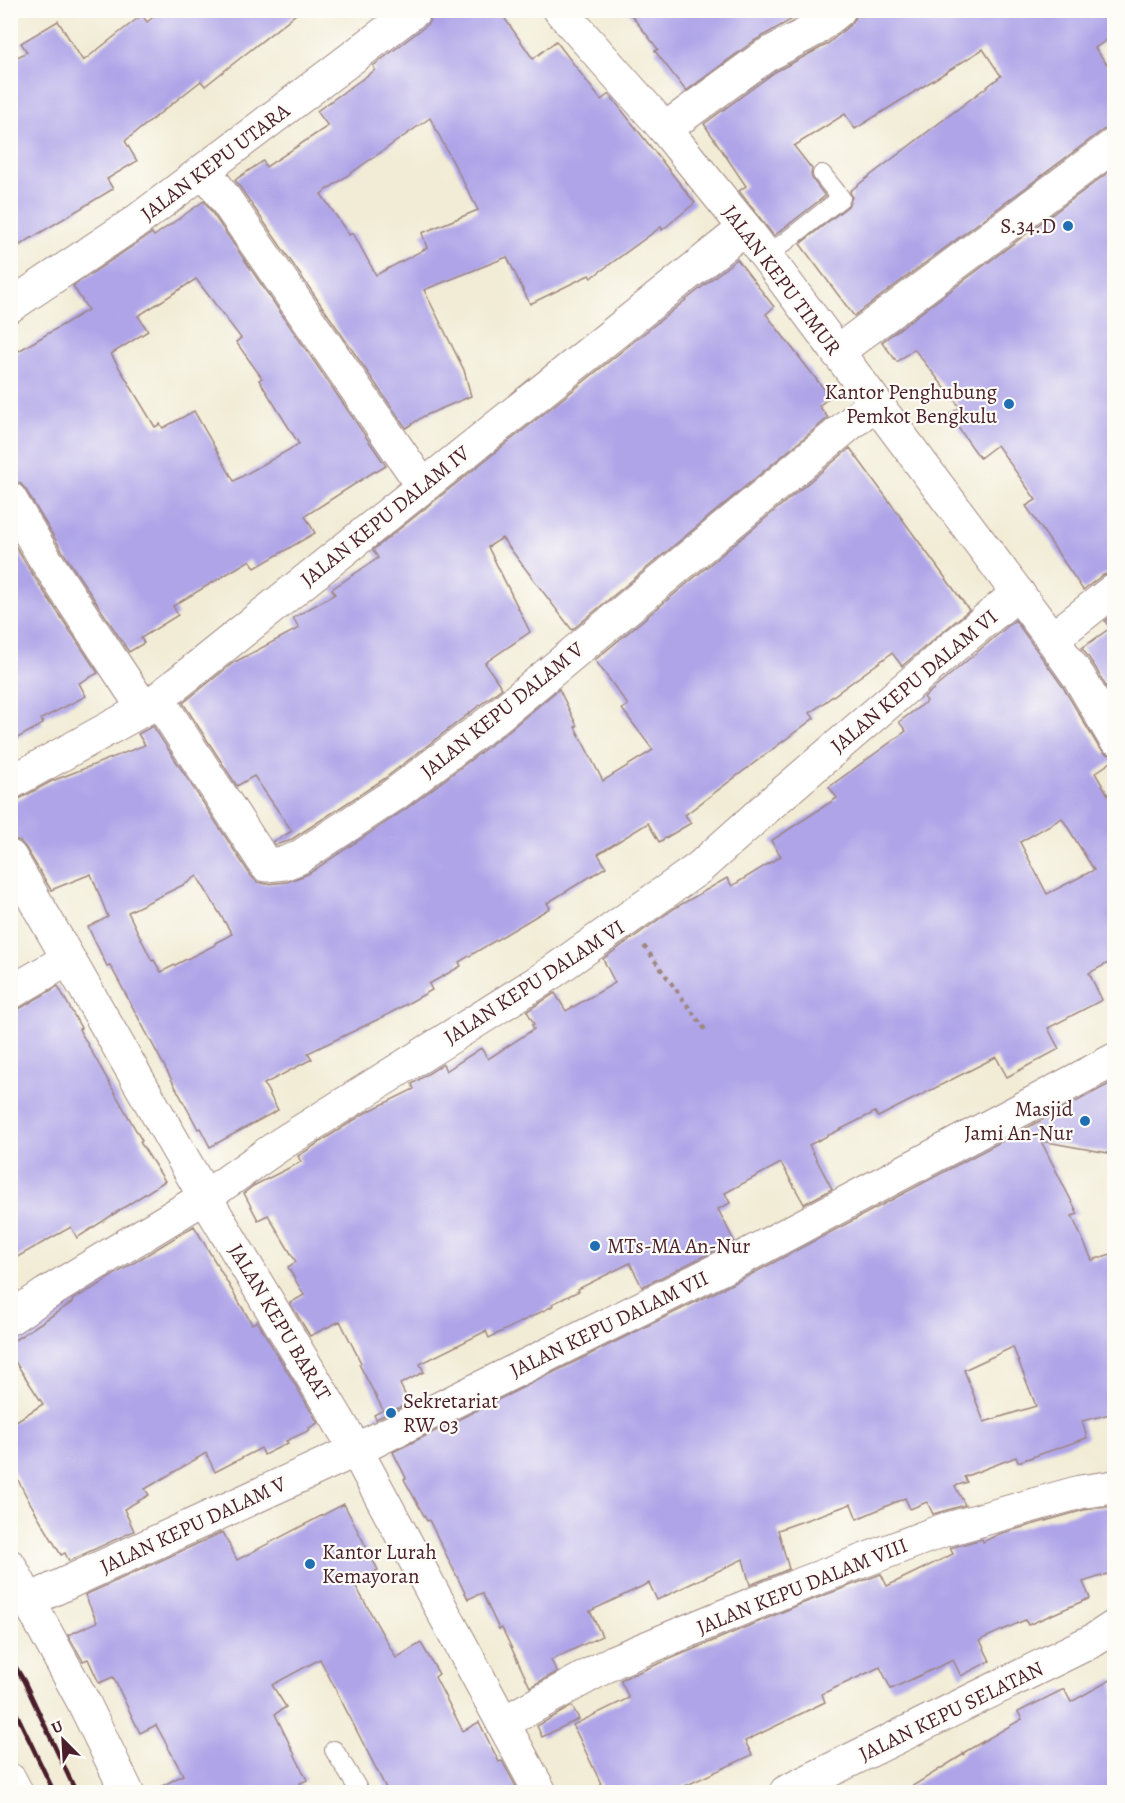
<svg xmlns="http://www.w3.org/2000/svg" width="1125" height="1803" viewBox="0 0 1125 1803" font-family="Alegreya,serif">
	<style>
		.building { fill: #afa4e8; fill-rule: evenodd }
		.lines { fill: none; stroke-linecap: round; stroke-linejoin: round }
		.service-casing { stroke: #9e8680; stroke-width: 20 }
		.minor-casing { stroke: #9e8680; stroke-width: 35 }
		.tertiary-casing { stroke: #9e8680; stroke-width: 35 }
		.path { stroke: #9e8680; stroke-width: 4; stroke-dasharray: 4.5 4.5; stroke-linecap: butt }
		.service { stroke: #fff; stroke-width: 18 }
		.minor { stroke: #fff; stroke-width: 33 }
		.tertiary { stroke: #fff; stroke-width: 33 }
		.rail { stroke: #4a1f2b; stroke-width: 4.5 }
		.poi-dot { fill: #1f6fb2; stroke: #fdfcf7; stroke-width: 2 }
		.labels { text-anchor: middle; stroke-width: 4.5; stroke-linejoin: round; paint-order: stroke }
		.street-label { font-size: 21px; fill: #4a1f2b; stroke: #fdfcf7 }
		.poi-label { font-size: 21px; fill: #4a1f2b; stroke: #fdfcf7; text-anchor: end }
	</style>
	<rect width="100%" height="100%" fill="#fdfcf7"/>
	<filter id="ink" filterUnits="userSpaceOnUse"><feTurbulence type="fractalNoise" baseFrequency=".0167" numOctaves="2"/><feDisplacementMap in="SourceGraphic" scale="12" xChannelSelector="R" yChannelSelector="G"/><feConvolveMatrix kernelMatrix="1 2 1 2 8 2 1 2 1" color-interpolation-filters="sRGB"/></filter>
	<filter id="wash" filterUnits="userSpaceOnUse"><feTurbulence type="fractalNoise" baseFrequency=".008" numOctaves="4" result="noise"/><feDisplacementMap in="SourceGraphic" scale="24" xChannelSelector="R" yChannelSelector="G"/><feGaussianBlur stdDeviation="1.35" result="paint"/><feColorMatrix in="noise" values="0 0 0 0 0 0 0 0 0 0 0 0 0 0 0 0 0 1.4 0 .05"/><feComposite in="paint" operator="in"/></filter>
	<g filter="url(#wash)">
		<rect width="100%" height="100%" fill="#f2ecd6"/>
		<g id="blocks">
			<!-- building -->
			<g class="building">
				<path d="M162 10H301L205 86 201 81 125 141 137 161 107 179 113 189 10 251V61L27 52 21 43 58 21 83 61 142 15 147 22Z"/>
				<path d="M433 10H499L533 59 556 41 601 100 609 94 695 203 662 230 661 227 591 278 589 275 530 304 507 257 424 290 464 370 471 396 424 416 406 428 235 180 263 161 266 167 328 126 317 111 375 70 373 66 427 25 432 18ZM430 118 478 210 422 233 427 248 376 275 353 233 349 235 321 194Z"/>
				<path d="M627 10H808L754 41 686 91 655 51 658 49Z"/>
				<path d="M857 10H1114V35L1095 48 1114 74V127L1103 130 854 316 800 244 848 206 852 197 850 191 1001 76 983 49 855 129 845 114 794 146 812 169 811 175 813 180 825 196 774 236 739 191 746 186 704 124 775 72 826 45 851 24 856 17Z"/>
				<path d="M1114 168V572L1103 575 1083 590 1026 506 1036 500 997 445 980 458 949 415 960 407 914 349 897 362 882 342Z"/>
				<path d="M204 201 386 466 376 472 375 471 305 516 315 533 255 568 250 560 173 606 178 615 141 638 144 643 129 652 61 549 26 490 20 483 10 480V356L88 310 73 286 152 233 154 236ZM196 279 241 338 236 342 262 378 259 380 299 444 234 481 194 411 163 428 160 424 155 427 111 354 148 331 138 316Z"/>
				<path d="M737 259 774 307 766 314 830 397 819 406 828 418 572 630 502 538 488 547 530 632 485 663 502 688 384 779 289 841 275 845 273 842 292 831 254 776 237 786 183 703 233 663 299 628 293 618 335 594 332 589 378 558 373 550Z"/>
				<path d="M850 448 969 610 902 666 892 653 810 713 814 718 685 815 691 823 659 842 648 823 598 854 606 867 547 903 550 908 459 962 461 966 429 984 432 990 385 1016 308 1053 312 1059 264 1084 278 1110 210 1147 200 1128 198 1129 110 965 107 966 88 927 108 917 91 874 51 890 26 848 20 841 10 838V802L19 799 52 781 145 745 138 734 153 726 251 876 257 882 267 884 287 882 308 874 406 809 506 733 559 689 577 726 575 727 603 781 653 750 622 709 628 705 595 660ZM197 876 232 934 215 943V945L161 972 154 960 152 961 128 912 187 883Z"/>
				<path d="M10 537 29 569 98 673 79 683 86 696 41 719 43 724 10 742Z"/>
				<path d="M1114 614V701L1095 667 1082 648 1110 628 1105 621Z"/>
				<path d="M1015 620 1063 687 1098 746 1105 753 1114 756V760L1095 773 1114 805V960L1089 973 1102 1000 1048 1028 1059 1049 1007 1077 996 1057 878 1117 875 1112 809 1145 832 1189 804 1204 781 1163 725 1193 730 1203 718 1209 734 1241 642 1287 630 1263 578 1289 579 1291 552 1304 553 1306 489 1338 486 1331 420 1364 424 1372 400 1384 409 1403 376 1419 374 1415 383 1410 359 1364 361 1363 340 1321 310 1336 290 1303 304 1295 288 1267 296 1262 268 1215 258 1220 244 1193 253 1186 301 1162 298 1156 365 1113 414 1089 412 1084 443 1064 446 1071 481 1048 488 1059 534 1029 532 1025 534 1024 527 1011 555 993 566 1011 615 983 603 959 675 908 727 878 732 886 781 856 771 841 837 798 829 787 906 731 899 722 927 701 924 697ZM1062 818 1094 870 1047 894 1020 842Z"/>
				<path d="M10 952 18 967 10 971Z"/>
				<path d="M58 986 81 1028 79 1029 142 1141 140 1142 165 1181 77 1238 71 1227 10 1261V1012L19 1009Z"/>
				<path d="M1113 1082H1114V1154L1041 1141 1078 1214 1072 1216 1092 1260 1114 1253V1413L1082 1421 1087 1438 1018 1462 1016 1457 964 1477 967 1482 955 1486 965 1505 933 1514 927 1502 910 1509 905 1498 857 1519 851 1504 778 1530 789 1569 750 1585 743 1559 657 1600 649 1583 590 1611 602 1636 551 1660 557 1672 530 1687 502 1628 499 1629 482 1593 468 1599 429 1520 427 1521 404 1479 406 1478 393 1452 750 1275ZM1013 1347 1036 1406 984 1422 964 1370Z"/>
				<path d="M194 1226 252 1324 257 1321 318 1423 309 1428 310 1430 286 1441 288 1443 264 1455 261 1448 215 1472 206 1453 145 1489 149 1495 124 1509 134 1531 69 1561 65 1553 61 1555 29 1501 10 1465V1425L43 1404 10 1354V1343L73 1302 72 1300 104 1282V1281Z"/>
				<path d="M344 1504 378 1570 354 1583 396 1658 421 1643 439 1674 435 1677 463 1731 479 1722 499 1762 502 1761 519 1792H388L320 1659 272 1685 286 1707 275 1714 307 1780 300 1783 305 1792H151L183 1775 156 1725 140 1733 113 1677 99 1683 88 1659 83 1661 68 1635 97 1622 85 1595 223 1532 237 1560Z"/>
				<path d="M1114 1506V1572L1083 1582 1090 1598 1028 1625 1025 1620 980 1640 990 1661 961 1676 953 1660 891 1689 880 1667 822 1694 825 1702 745 1741 752 1755 672 1792H605L573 1725 629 1698 620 1680 801 1604 881 1574 887 1586 953 1554 950 1548 982 1539 983 1542 999 1534 1084 1510Z"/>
				<path d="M1114 1678V1792H903L964 1754 963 1753 1022 1719 1018 1712 1064 1689 1071 1702Z"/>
				<path d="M572 1706 579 1719 542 1737 537 1726Z"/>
			</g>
		</g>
	</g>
	<g filter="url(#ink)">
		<use href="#blocks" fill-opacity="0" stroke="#9e8680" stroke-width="1.5"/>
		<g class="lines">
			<defs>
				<g id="service">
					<path d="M766 257 841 198 822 174"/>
					<path d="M334 1750 360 1792"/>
				</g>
				<g id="minor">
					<path d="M665 129 765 56 814 30 839 10"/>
					<path d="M205 170 423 486"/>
					<path d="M10 306 137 221 415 10"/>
					<path d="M837 352 1114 145"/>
					<path d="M10 499 45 559 144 709"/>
					<path d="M1052 639 1114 590"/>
					<path d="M158 699 266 865 285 863 298 858 395 794 495 718 875 403"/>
					<path d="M10 783 144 709 158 699 745 228"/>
					<path d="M10 993 68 959"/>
					<path d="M10 1318 46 1294 205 1197 281 1144 541 980 699 868 775 800 953 647 1018 593"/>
					<path d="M10 1566 84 1703 127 1792"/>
					<path d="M30 1600 356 1450 742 1258 1114 1060"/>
					<path d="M503 1723 615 1661 794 1587 941 1531 1080 1492 1114 1487"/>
					<path d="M10 1780 16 1792"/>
				</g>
				<g id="tertiary">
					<path d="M560 10 665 129 745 228 1052 639 1079 677 1114 737"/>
					<path d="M10 857 205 1197 356 1450 540 1792"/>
					<path d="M786 1792 1094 1640 1114 1627"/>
				</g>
			</defs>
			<!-- service casing -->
			<use href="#service" class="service-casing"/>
			<!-- minor casing -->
			<use href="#minor" class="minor-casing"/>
			<!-- tertiary casing -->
			<use href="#tertiary" class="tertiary-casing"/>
			<!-- path -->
			<path class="path" d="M644 946 707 1032"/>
			<!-- service -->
			<use href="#service" class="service"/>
			<!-- minor -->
			<use href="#minor" class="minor"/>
			<!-- tertiary -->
			<use href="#tertiary" class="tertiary"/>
			<!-- rail -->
			<g class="rail">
				<path d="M10 1658 24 1681 76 1792"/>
				<path d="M10 1700 54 1792"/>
			</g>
		</g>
	</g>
	<!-- markers -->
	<g class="poi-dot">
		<circle cx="1068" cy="226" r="6"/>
		<circle cx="1009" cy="404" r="6"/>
		<circle cx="1085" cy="1121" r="6"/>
		<circle cx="595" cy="1246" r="6"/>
		<circle cx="391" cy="1413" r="6"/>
		<circle cx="310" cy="1564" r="6"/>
	</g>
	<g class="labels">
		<!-- street labels -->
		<g class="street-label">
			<text transform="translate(215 162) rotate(-37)" y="7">JALAN KEPU UTARA</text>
			<text transform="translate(782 280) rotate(53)" y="7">JALAN KEPU TIMUR</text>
			<text transform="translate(385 516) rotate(-39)" y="7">JALAN KEPU DALAM IV</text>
			<text transform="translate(914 681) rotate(-40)" y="7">JALAN KEPU DALAM VI</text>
			<text transform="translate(502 710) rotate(-39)" y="7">JALAN KEPU DALAM V</text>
			<text transform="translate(534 982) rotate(-33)" y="7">JALAN KEPU DALAM VI</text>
			<text transform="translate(280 1322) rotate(59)" y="7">JALAN KEPU BARAT</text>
			<text transform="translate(609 1324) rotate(-26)" y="7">JALAN KEPU DALAM VII</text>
			<text transform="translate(193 1525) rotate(-25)" y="7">JALAN KEPU DALAM V</text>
			<text transform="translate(802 1586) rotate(-22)" y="7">JALAN KEPU DALAM VIII</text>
			<text transform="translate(951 1711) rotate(-26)" y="7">JALAN KEPU SELATAN</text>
		</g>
		<!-- poi labels -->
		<g class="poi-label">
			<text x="1056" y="233">S.34.D</text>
			<text x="997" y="399">Kantor Penghubung<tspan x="997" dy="24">Pemkot Bengkulu</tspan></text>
			<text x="1073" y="1116">Masjid<tspan x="1073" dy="24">Jami An-Nur</tspan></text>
			<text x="607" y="1253" text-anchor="start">MTs-MA An-Nur</text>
			<text x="403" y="1408" text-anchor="start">Sekretariat<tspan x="403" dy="24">RW 03</tspan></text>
			<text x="322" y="1559" text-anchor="start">Kantor Lurah<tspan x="322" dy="24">Kemayoran</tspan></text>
		</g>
	</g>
	<!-- margin -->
	<rect width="1125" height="1803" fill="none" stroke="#fdfcf7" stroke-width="36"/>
	<!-- north arrow -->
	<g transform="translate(63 1740) rotate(336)" stroke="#fdfcf7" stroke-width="4.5" paint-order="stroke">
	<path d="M0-4.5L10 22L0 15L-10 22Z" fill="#4a1f2b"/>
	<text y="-9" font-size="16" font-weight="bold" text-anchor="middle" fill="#4a1f2b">U</text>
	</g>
</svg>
